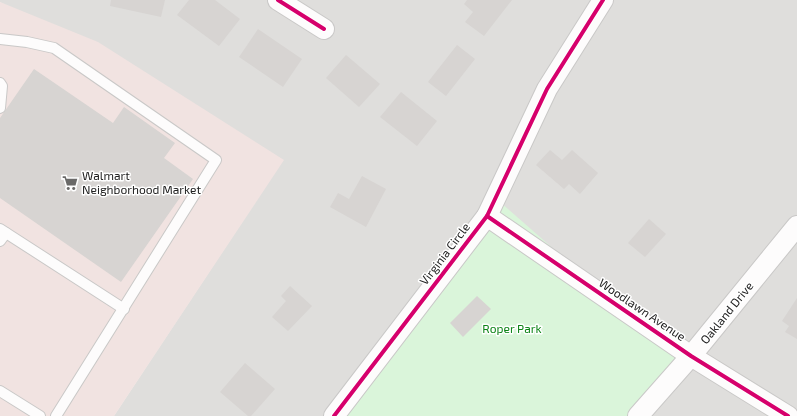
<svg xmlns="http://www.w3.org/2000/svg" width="797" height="416" viewBox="0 0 797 416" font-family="'Exo 2',sans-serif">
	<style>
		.residential { fill: #dfdedc }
		.commercial { fill: #f1e3e1 }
		.park { fill: #daf5da }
		.building { fill: #d7d4d2 }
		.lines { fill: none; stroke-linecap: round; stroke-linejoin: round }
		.service-casing { stroke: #c9c8c7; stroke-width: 12 }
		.minor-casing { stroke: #c9c8c7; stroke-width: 22 }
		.service { stroke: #fdfcfc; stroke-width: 10 }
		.minor { stroke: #fdfcfc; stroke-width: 20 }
		.cycleway-casing { stroke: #fff; stroke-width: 6 }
		.cycleway { stroke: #d6006c; stroke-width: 4 }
		.labels { text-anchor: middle; stroke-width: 3; stroke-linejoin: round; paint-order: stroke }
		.poi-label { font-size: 12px; fill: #222; stroke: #fff; text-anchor: start }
		.street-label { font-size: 12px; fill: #222; stroke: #fff }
		.park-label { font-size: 12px; fill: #0c8416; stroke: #fff }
	</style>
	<rect width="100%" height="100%" fill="#f0eeeb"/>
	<!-- residential -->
	<path class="residential" d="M0 0H797V416H114L283 160 0 2Z"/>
	<!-- commercial -->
	<path class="commercial" d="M0 2 98 42 284 160 114 416H0Z"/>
	<!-- park -->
	<path class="park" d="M500 202 685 364 639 416H335Z"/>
	<!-- building -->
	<g class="building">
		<path d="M111 0H165L161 17 110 6Z"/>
		<path d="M189 0H215L240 19 219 46 177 15Z"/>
		<path d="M467 0H512L484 36 465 22 473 12 464 4Z"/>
		<path d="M258 29 302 59 283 87 239 57Z"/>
		<path d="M457 45 475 59 446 96 428 82Z"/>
		<path d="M346 55 380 84 359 107 326 78Z"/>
		<path d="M34 69 113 123 124 107 175 143 164 158 193 179 121 282 0 198V118Z"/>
		<path d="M401 92 437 121 417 146 380 117Z"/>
		<path d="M550 150 562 160 572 150 598 173 580 194 569 184 564 189 536 165Z"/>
		<path d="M362 176 386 189 366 227 330 207 338 193 349 199Z"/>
		<path d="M649 219 666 234 645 257 628 243Z"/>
		<path d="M290 286 312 306 288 331 272 317 286 301 281 296Z"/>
		<path d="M477 296 491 309 463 337 450 323Z"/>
		<path d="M797 298V339L785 332 789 326 782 321Z"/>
		<path d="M245 363 275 389 251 416H248L220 392Z"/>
	</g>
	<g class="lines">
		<defs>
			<g id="service">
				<path d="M0 39 27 42 54 48 216 160 56 416"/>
				<path d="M0 83 2 86 0 108"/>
				<path d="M0 229 124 309"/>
				<path d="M0 241 6 233"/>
				<path d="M0 391 40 416"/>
			</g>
			<g id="minor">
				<path d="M278 0 324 29"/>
				<path d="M487 216 691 356 788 416"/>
				<path d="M334 416 487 216 547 89 603 0"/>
				<path d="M638 416 691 356 797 226"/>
			</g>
		</defs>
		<!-- service casing -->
		<use href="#service" class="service-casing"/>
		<!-- minor casing -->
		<use href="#minor" class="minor-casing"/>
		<!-- service -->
		<use href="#service" class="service"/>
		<!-- minor -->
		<use href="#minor" class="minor"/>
		<defs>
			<g id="cycleway">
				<path d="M278 0 324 29"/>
				<path d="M487 216 691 356 788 416"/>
				<path d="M334 416 487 216 547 89 603 0"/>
			</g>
		</defs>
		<!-- cycleway casing -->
		<use href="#cycleway" class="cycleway-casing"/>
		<!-- cycleway -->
		<use href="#cycleway" class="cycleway"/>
	</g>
	<!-- icons -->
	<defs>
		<symbol id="supermarket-bare" viewBox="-9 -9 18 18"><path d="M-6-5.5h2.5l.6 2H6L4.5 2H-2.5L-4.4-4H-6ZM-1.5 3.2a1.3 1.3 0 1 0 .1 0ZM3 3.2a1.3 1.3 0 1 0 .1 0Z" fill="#6a6968" stroke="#fff" stroke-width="2.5" paint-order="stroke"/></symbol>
	</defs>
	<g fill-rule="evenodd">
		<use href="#supermarket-bare" x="59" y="172" width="22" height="22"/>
	</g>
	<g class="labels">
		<!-- poi labels -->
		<g class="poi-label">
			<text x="82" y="180">Walmart<tspan x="82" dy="14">Neighborhood Market</tspan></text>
		</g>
		<!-- street labels -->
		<g class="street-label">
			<text transform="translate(445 254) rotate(-53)" y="4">Virginia Circle</text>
			<text transform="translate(642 310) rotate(34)" y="4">Woodlawn Avenue</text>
			<text transform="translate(727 313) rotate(-51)" y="4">Oakland Drive</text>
		</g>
		<!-- park labels -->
		<g class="park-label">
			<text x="512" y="333">Roper Park</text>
		</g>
	</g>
</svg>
